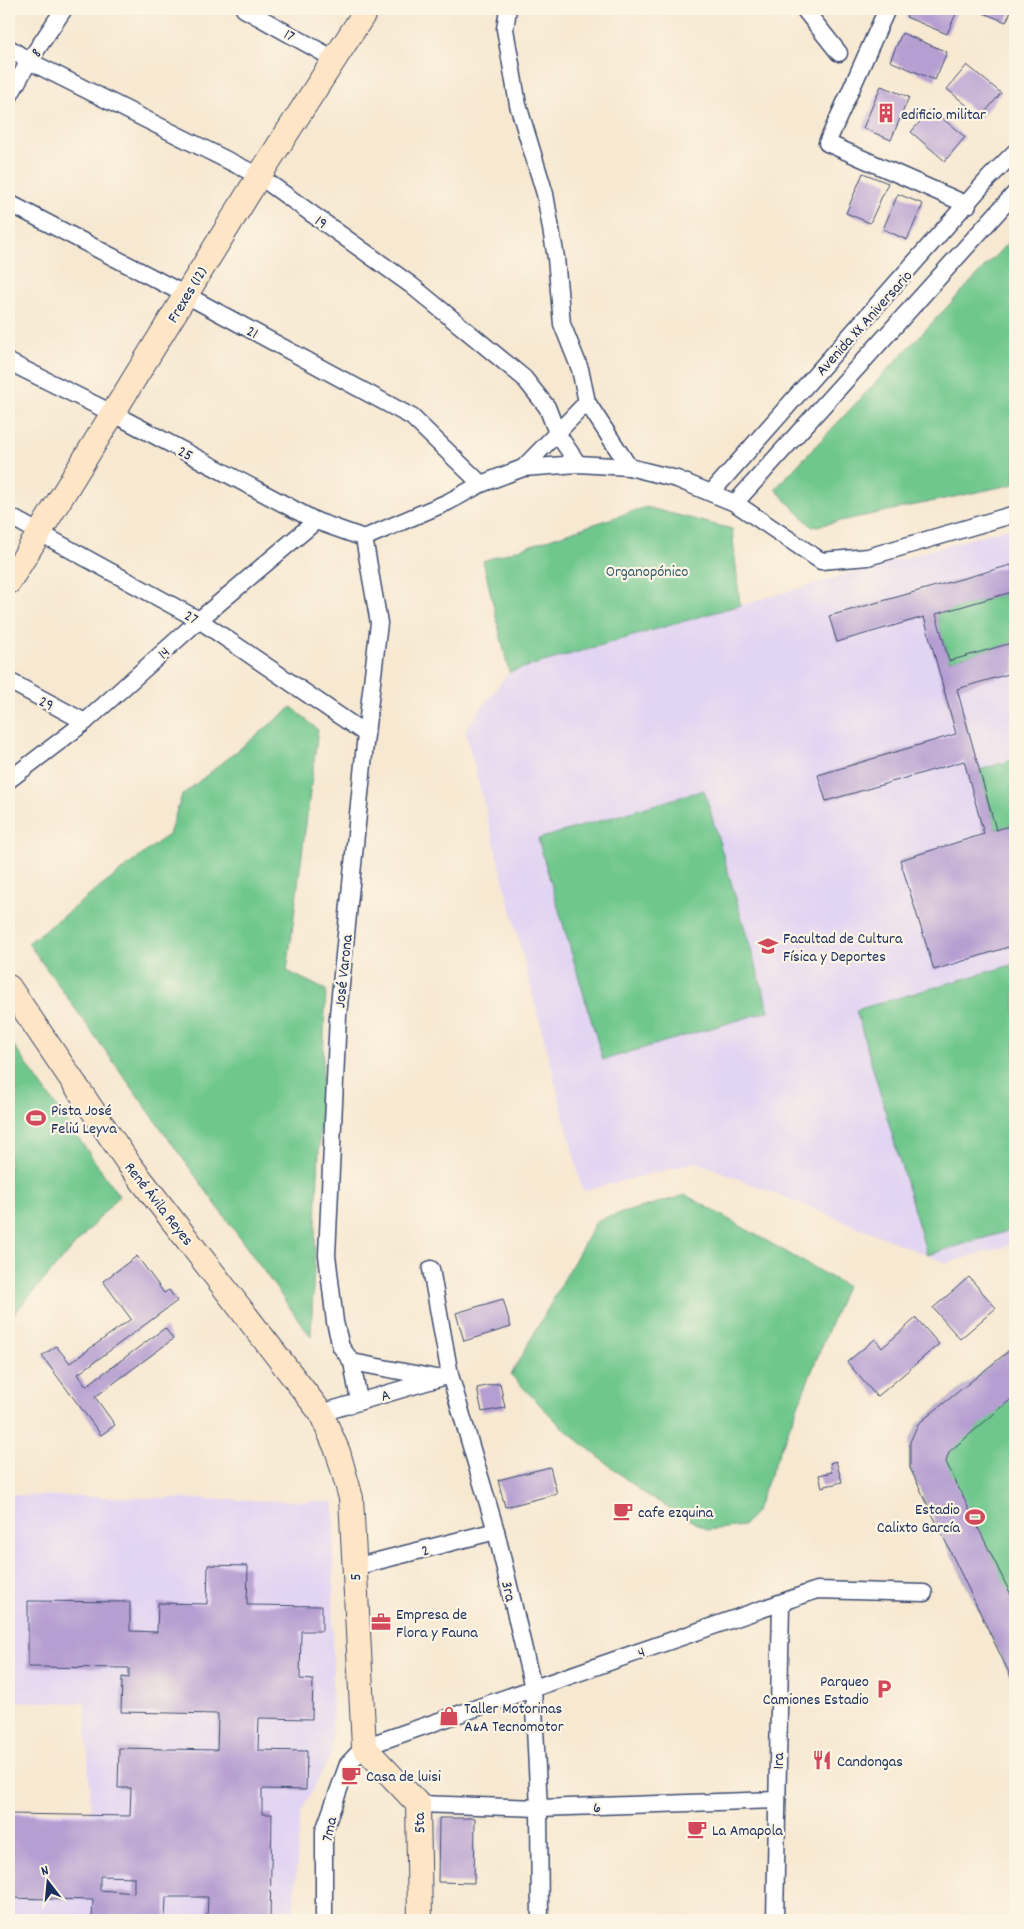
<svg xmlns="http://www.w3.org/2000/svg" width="1024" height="1929" viewBox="0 0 1024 1929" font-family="Dekko,sans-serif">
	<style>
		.built { fill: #e2d4f3 }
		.green { fill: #70c78d; stroke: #467b76 }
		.building { fill: #b59ed1; fill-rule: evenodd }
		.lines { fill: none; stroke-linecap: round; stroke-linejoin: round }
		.street-casing { stroke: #3c4b6f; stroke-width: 19 }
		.secondary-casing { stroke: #3c4b6f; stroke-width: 26 }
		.street { stroke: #fff; stroke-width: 16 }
		.secondary { stroke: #fde5c5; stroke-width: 24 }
		.labels { text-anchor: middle; stroke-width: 4.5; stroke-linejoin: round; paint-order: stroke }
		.street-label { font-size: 16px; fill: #1b2f5e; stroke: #fcf5e5 }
		.poi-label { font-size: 16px; fill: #1b2f5e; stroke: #fcf5e5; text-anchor: start }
		.park-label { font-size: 16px; fill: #355d6c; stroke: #fcf5e5 }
	</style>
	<rect width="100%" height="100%" fill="#fcf5e5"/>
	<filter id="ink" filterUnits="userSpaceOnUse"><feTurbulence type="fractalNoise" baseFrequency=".02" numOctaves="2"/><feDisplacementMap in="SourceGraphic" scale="10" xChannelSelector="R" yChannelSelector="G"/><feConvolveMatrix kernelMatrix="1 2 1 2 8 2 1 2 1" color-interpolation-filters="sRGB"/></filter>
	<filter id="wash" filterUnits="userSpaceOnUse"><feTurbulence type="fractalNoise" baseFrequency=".0096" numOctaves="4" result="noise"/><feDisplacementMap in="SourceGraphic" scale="20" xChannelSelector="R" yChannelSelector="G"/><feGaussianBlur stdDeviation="1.12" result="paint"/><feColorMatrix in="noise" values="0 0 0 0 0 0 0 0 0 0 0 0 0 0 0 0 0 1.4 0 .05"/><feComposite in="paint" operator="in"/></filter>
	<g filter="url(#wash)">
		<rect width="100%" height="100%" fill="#f7e8d1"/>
		<!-- built -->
		<g class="built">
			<path d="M1015 526V1244L947 1263 697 1162 583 1191 465 730 509 672Z"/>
			<path d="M9 1495 334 1502 332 1752 300 1814 293 1920H9V1813L91 1812 85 1703 9 1701Z"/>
		</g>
		<!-- green -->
		<g class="green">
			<path d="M1015 235V484L812 527 775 489Z"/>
			<path d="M646 507 732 529 740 605 509 672 483 561Z"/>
			<path d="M1015 591V642L949 661 936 614Z"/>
			<path d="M292 707 318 730 287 971 326 990 311 1337 28 943 169 834 182 795Z"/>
			<path d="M1015 759V824L996 830 979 770Z"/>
			<path d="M704 790 769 1011 603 1060 538 839Z"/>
			<path d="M1015 964V1229L927 1255 856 1010Z"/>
			<path d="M9 1039 119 1196 9 1319Z"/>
			<path d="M686 1195 846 1286 755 1513 743 1526 708 1530 642 1492 563 1428 511 1375 597 1220Z"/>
			<path d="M1015 1346V1685L910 1468V1442L918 1424Z"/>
		</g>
		<g id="blocks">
			<!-- building -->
			<g class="building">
				<path d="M910 9H958L947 34 906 17Z"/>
				<path d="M983 9H1012L1006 22 981 12Z"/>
				<path d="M902 33 947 52 935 80 890 61Z"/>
				<path d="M967 65 1001 93 981 117 947 89Z"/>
				<path d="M881 86 909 97 891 140 863 128Z"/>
				<path d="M931 109 965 137 945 161 911 132Z"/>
				<path d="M863 173 888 183 870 223 846 213Z"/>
				<path d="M898 194 923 204 907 240 883 229Z"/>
				<path d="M1011 565 1015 578V591L936 614 949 661 1015 642V672L957 689 996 830 1015 824V945L934 970 900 860 984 834 964 761 826 801 818 775 956 734 924 617 837 642 829 616Z"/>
				<path d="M137 1256 164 1293 169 1290 177 1301 78 1374 86 1386 165 1328 173 1339 95 1397 115 1425 101 1435 42 1356 56 1346 70 1363 131 1319 103 1281Z"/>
				<path d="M969 1277 996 1308 960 1339 933 1308Z"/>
				<path d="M503 1299 511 1327 464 1341 456 1313Z"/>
				<path d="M916 1318 939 1344 877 1397 847 1362 875 1339 882 1348Z"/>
				<path d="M1015 1346V1396L949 1452 946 1462 1015 1603V1685L910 1468V1442L918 1424Z"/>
				<path d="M500 1383 505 1408 482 1412 477 1388Z"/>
				<path d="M836 1461 842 1482 822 1487 819 1475 832 1472 830 1463Z"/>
				<path d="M550 1467 557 1494 505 1507 498 1480Z"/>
				<path d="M208 1565 248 1566 247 1605 322 1606V1631H301L300 1679 313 1680 312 1719 259 1718 258 1750 307 1751 306 1790 262 1789V1814H272L270 1920H207L208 1897H166L165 1920H92L93 1900 9 1898V1814L130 1816 131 1788H118L119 1748 217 1750 218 1714 121 1712 122 1677 129 1678V1668L28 1667V1601L130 1602V1631L157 1632 158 1603 207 1604ZM100 1876 134 1877V1893L100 1890Z"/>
				<path d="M439 1818H475L474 1883 438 1882Z"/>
			</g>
		</g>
	</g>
	<g filter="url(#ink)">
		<use href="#blocks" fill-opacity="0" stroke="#3c4b6f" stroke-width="1"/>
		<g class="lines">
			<defs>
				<g id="street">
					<path d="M244 9 336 60"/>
					<path d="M508 9 505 29 518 105 545 194 556 258 562 324 580 369 587 402 629 467"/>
					<path d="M804 9 839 53"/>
					<path d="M887 9 827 143 968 205"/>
					<path d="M9 48 29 61 259 176 411 285 524 378 547 407 557 433 578 464"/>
					<path d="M9 97 29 61 64 9"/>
					<path d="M9 203 186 295 412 417 481 484"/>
					<path d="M9 362 114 414 316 521 364 538"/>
					<path d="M523 468 587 402"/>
					<path d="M711 493 989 178 1015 152"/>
					<path d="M735 503 1015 193"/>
					<path d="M9 516 199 620 366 734"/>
					<path d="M364 538 448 502 481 484 523 468 578 464 629 467 677 479 735 503 821 561 868 557 1015 514"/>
					<path d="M9 681 85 722"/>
					<path d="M9 780 85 722 199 620 316 521"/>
					<path d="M431 1269 450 1375 496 1531 533 1688 539 1808 540 1920"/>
					<path d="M352 1362 436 1378"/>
					<path d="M359 1401 352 1362 341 1347 335 1322 327 1255 338 1015 366 734 379 623 364 538"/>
					<path d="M321 1413 450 1375"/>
					<path d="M354 1567 496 1531"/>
					<path d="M418 1804 539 1808 777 1800"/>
					<path d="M324 1920V1831L348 1764 364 1747 817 1590 924 1593"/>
					<path d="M775 1920 781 1603"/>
				</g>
				<g id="secondary">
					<path d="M9 582 259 176 367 9"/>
					<path d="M9 987 129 1164 321 1413 338 1452 351 1498 364 1747 418 1804 420 1920"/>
				</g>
			</defs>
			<!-- street casing -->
			<use href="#street" class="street-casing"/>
			<!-- secondary casing -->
			<use href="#secondary" class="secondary-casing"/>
			<!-- street -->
			<use href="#street" class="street"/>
			<!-- secondary -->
			<use href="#secondary" class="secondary"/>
		</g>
	</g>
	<!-- icons -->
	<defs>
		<symbol id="building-bare" viewBox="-9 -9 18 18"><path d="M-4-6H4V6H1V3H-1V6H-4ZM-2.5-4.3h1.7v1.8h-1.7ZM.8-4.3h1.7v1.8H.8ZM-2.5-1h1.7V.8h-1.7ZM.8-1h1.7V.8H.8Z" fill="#d1495b" stroke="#fcf5e5" stroke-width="2.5" paint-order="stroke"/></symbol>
		<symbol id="university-bare" viewBox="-9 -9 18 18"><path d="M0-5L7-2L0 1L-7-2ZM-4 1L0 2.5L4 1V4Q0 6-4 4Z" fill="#d1495b" stroke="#fcf5e5" stroke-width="2.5" paint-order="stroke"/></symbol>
		<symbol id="stadium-bare" viewBox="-9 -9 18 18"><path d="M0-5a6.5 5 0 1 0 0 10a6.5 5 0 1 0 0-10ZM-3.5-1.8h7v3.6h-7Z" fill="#d1495b" stroke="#fcf5e5" stroke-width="2.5" paint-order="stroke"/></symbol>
		<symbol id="cafe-bare" viewBox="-9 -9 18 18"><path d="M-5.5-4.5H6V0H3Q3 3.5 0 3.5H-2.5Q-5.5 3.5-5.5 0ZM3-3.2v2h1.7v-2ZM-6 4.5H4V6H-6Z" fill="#d1495b" stroke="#fcf5e5" stroke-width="2.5" paint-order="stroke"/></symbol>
		<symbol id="office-bare" viewBox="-9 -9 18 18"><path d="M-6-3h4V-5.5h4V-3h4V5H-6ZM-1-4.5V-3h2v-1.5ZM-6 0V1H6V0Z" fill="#d1495b" stroke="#fcf5e5" stroke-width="2.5" paint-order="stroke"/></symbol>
		<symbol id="parking-bare" viewBox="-9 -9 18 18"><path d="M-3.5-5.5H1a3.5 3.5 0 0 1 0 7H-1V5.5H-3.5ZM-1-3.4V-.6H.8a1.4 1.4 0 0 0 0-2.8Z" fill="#d1495b" stroke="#fcf5e5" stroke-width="2.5" paint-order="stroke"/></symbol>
		<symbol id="shop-bare" viewBox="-9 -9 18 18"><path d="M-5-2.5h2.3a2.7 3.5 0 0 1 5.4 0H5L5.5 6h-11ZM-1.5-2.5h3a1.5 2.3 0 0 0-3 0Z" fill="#d1495b" stroke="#fcf5e5" stroke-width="2.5" paint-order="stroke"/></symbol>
		<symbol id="restaurant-bare" viewBox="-9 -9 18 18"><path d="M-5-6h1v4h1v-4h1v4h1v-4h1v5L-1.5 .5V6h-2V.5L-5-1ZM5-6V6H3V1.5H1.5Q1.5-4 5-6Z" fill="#d1495b" stroke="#fcf5e5" stroke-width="2.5" paint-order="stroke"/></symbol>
	</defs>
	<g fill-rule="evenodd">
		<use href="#building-bare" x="872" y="99" width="28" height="28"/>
		<use href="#university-bare" x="754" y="932" width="28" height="28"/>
		<use href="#stadium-bare" x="22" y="1104" width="28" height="28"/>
		<use href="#cafe-bare" x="609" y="1497" width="28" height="28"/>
		<use href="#stadium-bare" x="961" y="1503" width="28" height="28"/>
		<use href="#office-bare" x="367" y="1608" width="28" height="28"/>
		<use href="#parking-bare" x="870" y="1675" width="28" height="28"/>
		<use href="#shop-bare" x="435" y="1702" width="28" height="28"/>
		<use href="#restaurant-bare" x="808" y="1746" width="28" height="28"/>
		<use href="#cafe-bare" x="337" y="1761" width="28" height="28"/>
		<use href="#cafe-bare" x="683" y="1815" width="28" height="28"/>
	</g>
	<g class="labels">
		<!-- street labels -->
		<g class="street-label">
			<text transform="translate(290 34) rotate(29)" y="6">17</text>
			<text transform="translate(35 52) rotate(-56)" y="6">8</text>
			<text transform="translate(322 221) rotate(36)" y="6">19</text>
			<text transform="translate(186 294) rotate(-59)" y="6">Frexes (12)</text>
			<text transform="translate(863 322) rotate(-48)" y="6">Avenida XX Aniversario</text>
			<text transform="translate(253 331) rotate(28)" y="6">21</text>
			<text transform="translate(186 452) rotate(28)" y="6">25</text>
			<text transform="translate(192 616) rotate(30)" y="6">27</text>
			<text transform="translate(163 652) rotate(-42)" y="6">14</text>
			<text transform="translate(47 702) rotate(28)" y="6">29</text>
			<text transform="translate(342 971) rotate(-84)" y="6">José Varona</text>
			<text transform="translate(160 1203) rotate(52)" y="6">René Ávila Reyes</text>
			<text transform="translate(385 1394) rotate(-16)" y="6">A</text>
			<text transform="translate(425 1549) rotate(-14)" y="6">2</text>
			<text transform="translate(354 1577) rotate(-93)" y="6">5</text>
			<text transform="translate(510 1591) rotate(77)" y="6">3ra</text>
			<text transform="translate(641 1651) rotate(-19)" y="6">4</text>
			<text transform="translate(777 1761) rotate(-89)" y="6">1ra</text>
			<text transform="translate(597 1806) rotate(-2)" y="6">6</text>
			<text transform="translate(418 1823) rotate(-91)" y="6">5ta</text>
			<text transform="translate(328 1829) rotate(-78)" y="6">7ma</text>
		</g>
		<!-- poi labels -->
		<g class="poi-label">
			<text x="901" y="119">edificio militar</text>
			<text x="783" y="943">Facultad de Cultura<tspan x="783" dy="18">Física y Deportes</tspan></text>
			<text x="51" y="1115">Pista José<tspan x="51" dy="18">Feliú Leyva</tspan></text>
			<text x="960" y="1514" text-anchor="end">Estadio<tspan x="960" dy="18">Calixto García</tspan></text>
			<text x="638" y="1517">cafe ezquina</text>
			<text x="396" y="1619">Empresa de<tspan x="396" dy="18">Flora y Fauna</tspan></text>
			<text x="869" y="1686" text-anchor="end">Parqueo<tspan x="869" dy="18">Camiones Estadio</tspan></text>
			<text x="464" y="1713">Taller Motorinas<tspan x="464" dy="18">A&amp;A Tecnomotor</tspan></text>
			<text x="837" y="1766">Candongas</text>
			<text x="366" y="1781">Casa de luisi</text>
			<text x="712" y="1835">La Amapola</text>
		</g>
		<!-- park labels -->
		<g class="park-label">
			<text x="647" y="576">Organopónico</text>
		</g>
	</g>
	<!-- margin -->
	<rect width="1024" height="1929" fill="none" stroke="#fcf5e5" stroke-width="30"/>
	<!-- north arrow -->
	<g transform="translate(48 1882) rotate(344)" stroke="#fcf5e5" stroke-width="4" paint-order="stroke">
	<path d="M0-4L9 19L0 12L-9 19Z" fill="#1b2f5e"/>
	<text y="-8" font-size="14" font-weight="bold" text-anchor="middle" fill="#1b2f5e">N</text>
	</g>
</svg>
